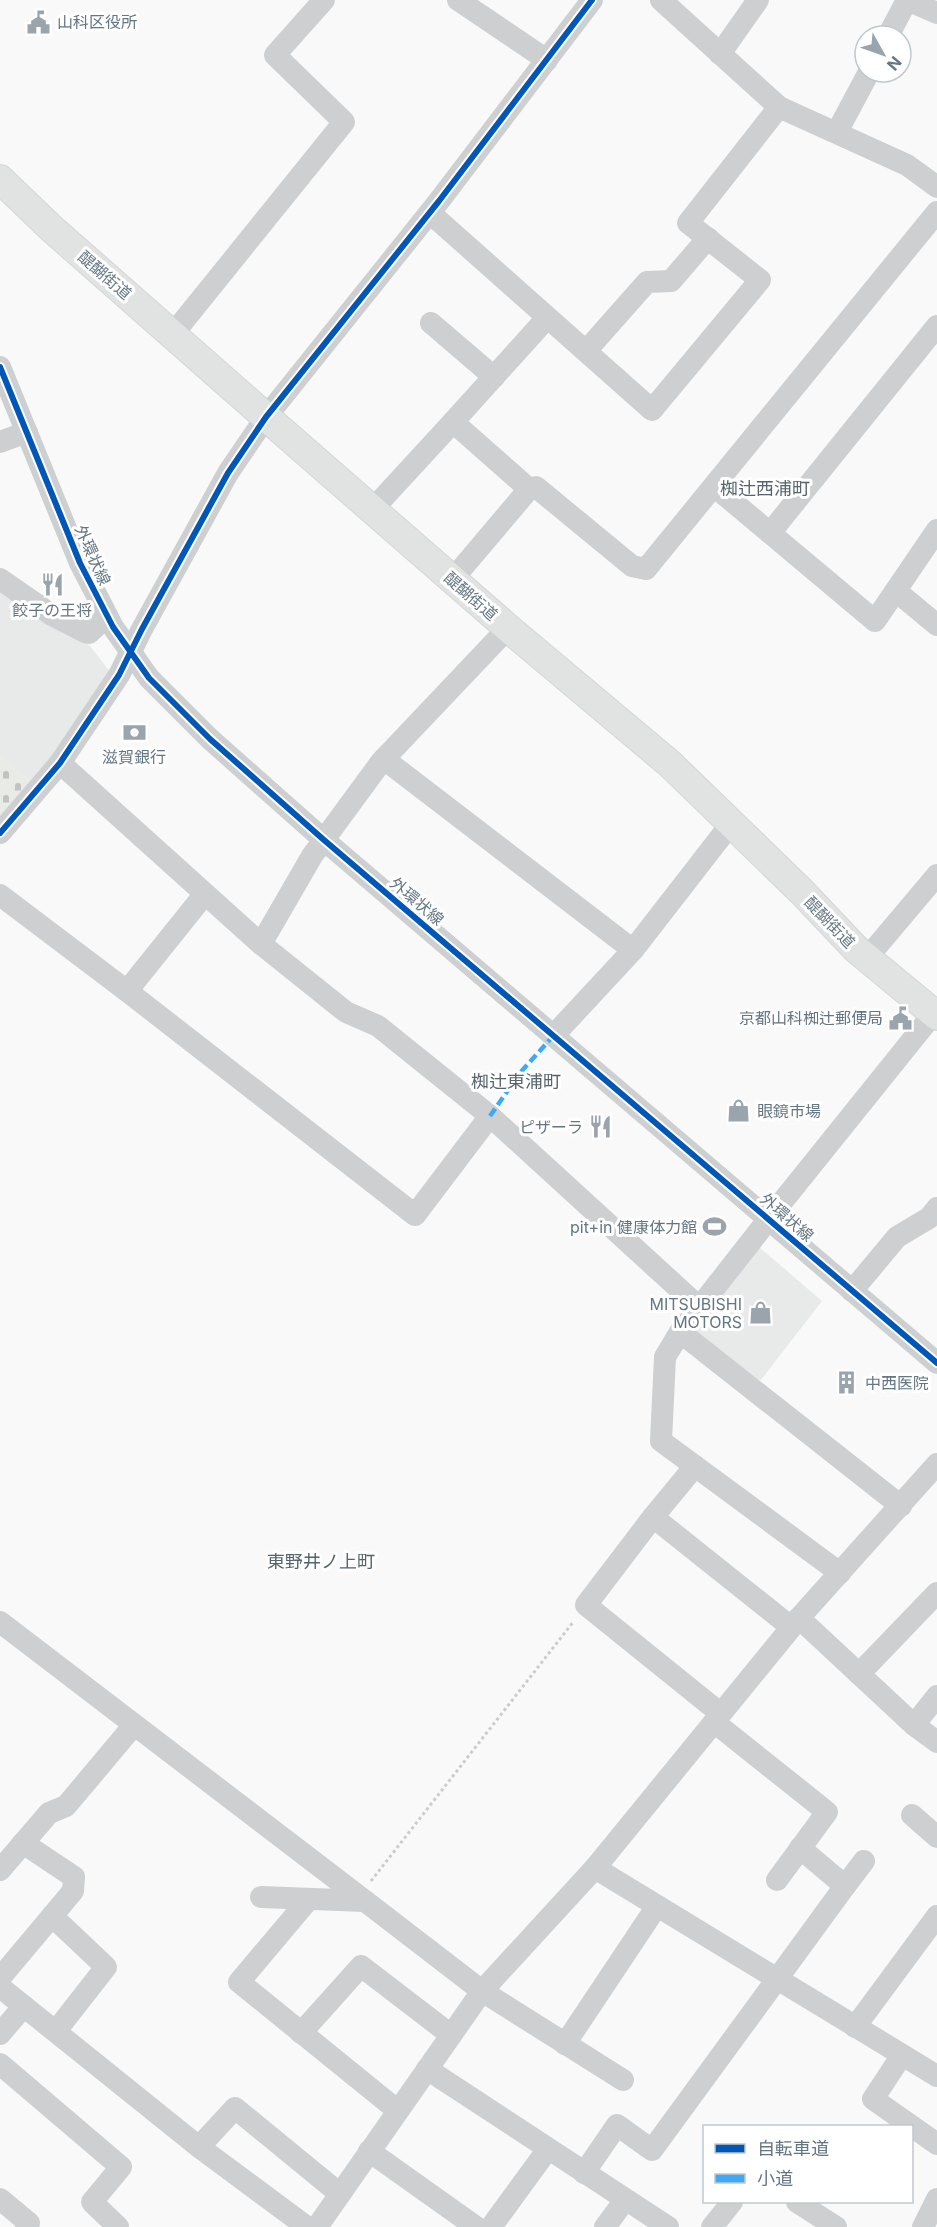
<svg xmlns="http://www.w3.org/2000/svg" width="937" height="2227" viewBox="0 0 937 2227" font-family="Inter,'Noto Sans JP',sans-serif">
	<style>
		.built { fill: #e8e9e9 }
		.cemetery { fill: url(#cemetery-stones) }
		.lines { fill: none; stroke-linecap: round; stroke-linejoin: round }
		.major-casing { stroke: #d5d6d7; stroke-width: 30 }
		.path { stroke: #cbcccd; stroke-width: 3; stroke-dasharray: 3 3; stroke-linecap: butt }
		.minor { stroke: #cecfd0; stroke-width: 22 }
		.major { stroke: #e1e2e2; stroke-width: 28 }
		.quiet { stroke: #3fa9f5; stroke-width: 4.5; stroke-dasharray: 9 4.5; stroke-linecap: butt }
		.cycleway-casing { stroke: #fff; stroke-width: 10 }
		.cycleway { stroke: #0057b8; stroke-width: 6 }
		.labels { text-anchor: middle; stroke-width: 6; stroke-linejoin: round; paint-order: stroke }
		.poi-label { font-size: 16px; fill: #657683; stroke: #fff; text-anchor: end }
		.street-label { font-size: 16px; fill: #657683; stroke: #fff }
		.neighbourhood-label { font-size: 18px; fill: #57646e; stroke: #fff }
	</style>
	<defs>
		<pattern id="cemetery-stones" width="16" height="16" patternUnits="userSpaceOnUse" patternTransform="scale(1.5)"><rect width="16" height="16" fill="#e8ebe6"/><path d="M2 7V4a2 2 0 0 1 4 0v3zM10 15v-3a2 2 0 0 1 4 0v3z" fill="#c0c3c0"/></pattern>
	</defs>
	<rect width="100%" height="100%" fill="#f9f9f9"/>
	<!-- built -->
	<g class="built">
		<path d="M0 586 90 646 111 673 32 783 0 756Z"/>
		<path d="M759 1247 822 1301 760 1381 694 1331Z"/>
	</g>
	<!-- cemetery -->
	<path class="cemetery" d="M0 756 32 783 0 820Z"/>
	<g class="lines">
		<defs>
			<path id="major" d="M0 179 51 228 266 417 508 628 670 764 803 893 856 949 937 1016"/>
		</defs>
		<!-- major casing -->
		<use href="#major" class="major-casing"/>
		<!-- path -->
		<path class="path" d="M371 1881 574 1621"/>
		<!-- minor -->
		<g class="minor">
			<path d="M458 0 547 60"/>
			<path d="M661 0 779 107 907 165 937 187"/>
			<path d="M907 0 937 13"/>
			<path d="M888 36 907 0"/>
			<path d="M720 54 758 0"/>
			<path d="M837 132 869 72"/>
			<path d="M430 213 652 410 760 280 688 223 779 107"/>
			<path d="M431 323 494 377"/>
			<path d="M173 334 344 122 275 55 324 0"/>
			<path d="M586 351 647 282 671 281 708 238"/>
			<path d="M0 367 80 563 113 627 149 678 210 739 324 840 937 1363"/>
			<path d="M0 442 27 432"/>
			<path d="M714 486 875 621 937 530"/>
			<path d="M529 489 453 422 547 318"/>
			<path d="M372 510 453 422"/>
			<path d="M770 533 937 326"/>
			<path d="M0 579 52 615 85 632 89 633 107 616"/>
			<path d="M452 580 529 489 536 487 632 566 646 569 937 212"/>
			<path d="M896 591 937 625"/>
			<path d="M384 759 633 950"/>
			<path d="M60 763 261 944 346 1012 378 1026 490 1116 699 1307"/>
			<path d="M0 833 60 763 119 675 142 629 228 473 266 417 439 201 592 0"/>
			<path d="M0 895 127 991 415 1215 490 1116"/>
			<path d="M261 944 312 856 381 762 508 628"/>
			<path d="M867 958 937 875"/>
			<path d="M127 991 204 895"/>
			<path d="M554 1035 633 950 730 825"/>
			<path d="M852 1291 897 1237 929 1218 937 1208"/>
			<path d="M680 1332 901 1506"/>
			<path d="M695 1466 653 1517 586 1605 720 1713"/>
			<path d="M653 1517 791 1627"/>
			<path d="M840 1573 661 1441 665 1357 680 1332 782 1202 934 1013"/>
			<path d="M799 1618 914 1725 937 1742"/>
			<path d="M0 1622 365 1901"/>
			<path d="M859 1674 937 1593"/>
			<path d="M714 1722 827 1812 777 1880"/>
			<path d="M914 1725 937 1696"/>
			<path d="M912 1815 937 1837"/>
			<path d="M800 1848 845 1886 864 1861"/>
			<path d="M595 1868 937 2076"/>
			<path d="M0 1870 49 1813 66 1806 134 1725"/>
			<path d="M261 1897 365 1901 482 1991 623 2080"/>
			<path d="M309 1899 239 1982 397 2110"/>
			<path d="M52 1916 106 1967 56 2031"/>
			<path d="M0 1978 73 1891 74 1877 23 1843"/>
			<path d="M0 1987 199 2147 307 2227"/>
			<path d="M855 2027 937 1916"/>
			<path d="M301 2033 361 1966 451 2035"/>
			<path d="M0 2034 24 2006"/>
			<path d="M565 2044 657 1906"/>
			<path d="M902 2055 873 2099 937 2144"/>
			<path d="M0 2064 121 2167 92 2202 118 2227"/>
			<path d="M427 2069 668 2227"/>
			<path d="M199 2147 235 2108 340 2194"/>
			<path d="M369 2151 476 2227"/>
			<path d="M584 2173 617 2125 652 2150 845 1886"/>
			<path d="M0 2199 29 2223 26 2227"/>
			<path d="M797 2202 836 2227"/>
			<path d="M317 2227 482 1991 595 1868 799 1618 937 1464"/>
			<path d="M491 2227 548 2149"/>
			<path d="M605 2227 625 2200"/>
			<path d="M712 2227 732 2202"/>
			<path d="M923 2227 937 2199"/>
		</g>
		<!-- major -->
		<use href="#major" class="major"/>
		<!-- quiet -->
		<path class="quiet" d="M490 1116 520 1073 554 1035"/>
		<defs>
			<g id="cycleway">
				<path d="M0 367 80 563 113 627 149 678 210 739 324 840 937 1363"/>
				<path d="M0 833 60 763 119 675 142 629 228 473 266 417 439 201 592 0"/>
			</g>
		</defs>
		<!-- cycleway casing -->
		<use href="#cycleway" class="cycleway-casing"/>
		<!-- cycleway -->
		<use href="#cycleway" class="cycleway"/>
	</g>
	<!-- icons -->
	<defs>
		<symbol id="civic-bare" viewBox="-9 -9 18 18"><path d="M-.6-6.5H3V-4.5H.6V-3L4-1V1h2V6H-6V1h2V-1L-.6-3ZM-1.2 2.5V6h2.4V2.5Z" fill="#99a4ac" stroke="#fff" stroke-width="2.5" paint-order="stroke"/></symbol>
		<symbol id="restaurant-bare" viewBox="-9 -9 18 18"><path d="M-5-6h1v4h1v-4h1v4h1v-4h1v5L-1.5 .5V6h-2V.5L-5-1ZM5-6V6H3V1.5H1.5Q1.5-4 5-6Z" fill="#99a4ac" stroke="#fff" stroke-width="2.5" paint-order="stroke"/></symbol>
		<symbol id="bank-bare" viewBox="-9 -9 18 18"><path d="M-6-4H6V4H-6ZM0-2.3a2.3 2.3 0 1 0 0 4.6a2.3 2.3 0 1 0 0-4.6Z" fill="#99a4ac" stroke="#fff" stroke-width="2.5" paint-order="stroke"/></symbol>
		<symbol id="shop-bare" viewBox="-9 -9 18 18"><path d="M-5-2.5h2.3a2.7 3.5 0 0 1 5.4 0H5L5.5 6h-11ZM-1.5-2.5h3a1.5 2.3 0 0 0-3 0Z" fill="#99a4ac" stroke="#fff" stroke-width="2.5" paint-order="stroke"/></symbol>
		<symbol id="stadium-bare" viewBox="-9 -9 18 18"><path d="M0-5a6.5 5 0 1 0 0 10a6.5 5 0 1 0 0-10ZM-3.5-1.8h7v3.6h-7Z" fill="#99a4ac" stroke="#fff" stroke-width="2.5" paint-order="stroke"/></symbol>
		<symbol id="building-bare" viewBox="-9 -9 18 18"><path d="M-4-6H4V6H1V3H-1V6H-4ZM-2.5-4.3h1.7v1.8h-1.7ZM.8-4.3h1.7v1.8H.8ZM-2.5-1h1.7V.8h-1.7ZM.8-1h1.7V.8H.8Z" fill="#99a4ac" stroke="#fff" stroke-width="2.5" paint-order="stroke"/></symbol>
	</defs>
	<g fill-rule="evenodd">
		<use href="#civic-bare" x="22" y="6" width="33" height="33"/>
		<use href="#restaurant-bare" x="36" y="568" width="33" height="33"/>
		<use href="#bank-bare" x="118" y="716" width="33" height="33"/>
		<use href="#civic-bare" x="884" y="1002" width="33" height="33"/>
		<use href="#shop-bare" x="722" y="1094" width="33" height="33"/>
		<use href="#restaurant-bare" x="584" y="1110" width="33" height="33"/>
		<use href="#stadium-bare" x="698" y="1210" width="33" height="33"/>
		<use href="#shop-bare" x="744" y="1296" width="33" height="33"/>
		<use href="#building-bare" x="830" y="1366" width="33" height="33"/>
	</g>
	<g class="labels">
		<!-- poi labels -->
		<g class="poi-label">
			<text x="57" y="28" text-anchor="start">山科区役所</text>
			<text x="52" y="616" text-anchor="middle">餃子の王将</text>
			<text x="134" y="763" text-anchor="middle">滋賀銀行</text>
			<text x="883" y="1024">京都山科椥辻郵便局</text>
			<text x="757" y="1117" text-anchor="start">眼鏡市場</text>
			<text x="583" y="1133">ピザーラ</text>
			<text x="697" y="1233">pit+in 健康体力館</text>
			<text x="742" y="1310">MITSUBISHI<tspan x="742" dy="18">MOTORS</tspan></text>
			<text x="865" y="1389" text-anchor="start">中西医院</text>
		</g>
		<!-- street labels -->
		<g class="street-label">
			<text transform="translate(105 275) rotate(41)" y="6">醍醐街道</text>
			<text transform="translate(93 555) rotate(66)" y="6">外環状線</text>
			<text transform="translate(471 596) rotate(41)" y="6">醍醐街道</text>
			<text transform="translate(417 901) rotate(40)" y="6">外環状線</text>
			<text transform="translate(830 922) rotate(46)" y="6">醍醐街道</text>
			<text transform="translate(787 1217) rotate(41)" y="6">外環状線</text>
		</g>
		<!-- neighbourhood labels -->
		<g class="neighbourhood-label">
			<text x="765" y="495">椥辻西浦町</text>
			<text x="516" y="1088">椥辻東浦町</text>
			<text x="321" y="1568">東野井ノ上町</text>
		</g>
	</g>
	<!-- legend -->
	<rect x="703" y="2125" width="210" height="78" fill="#ffffff" stroke="#c1c8cd" stroke-width="1.5"/>
	<rect x="715" y="2144" width="30" height="9" fill="#0057b8" stroke="#c1c8cd" stroke-width="1.5"/>
	<text x="757" y="2155" font-size="18" fill="#657683">自転車道</text>
	<rect x="715" y="2174" width="30" height="9" fill="#3fa9f5" stroke="#c1c8cd" stroke-width="1.5"/>
	<text x="757" y="2185" font-size="18" fill="#657683">小道</text>
	<!-- north arrow -->
	<g transform="translate(883 54) rotate(130)"><circle r="28" fill="#ffffff" stroke="#c1c8cd" stroke-width="1.5"/>
	<path d="M0-4.5L10 22L0 15L-10 22Z" fill="#99a4ac"/>
	<text y="-9" font-size="16" font-weight="bold" text-anchor="middle" fill="#657683">N</text>
	</g>
</svg>
